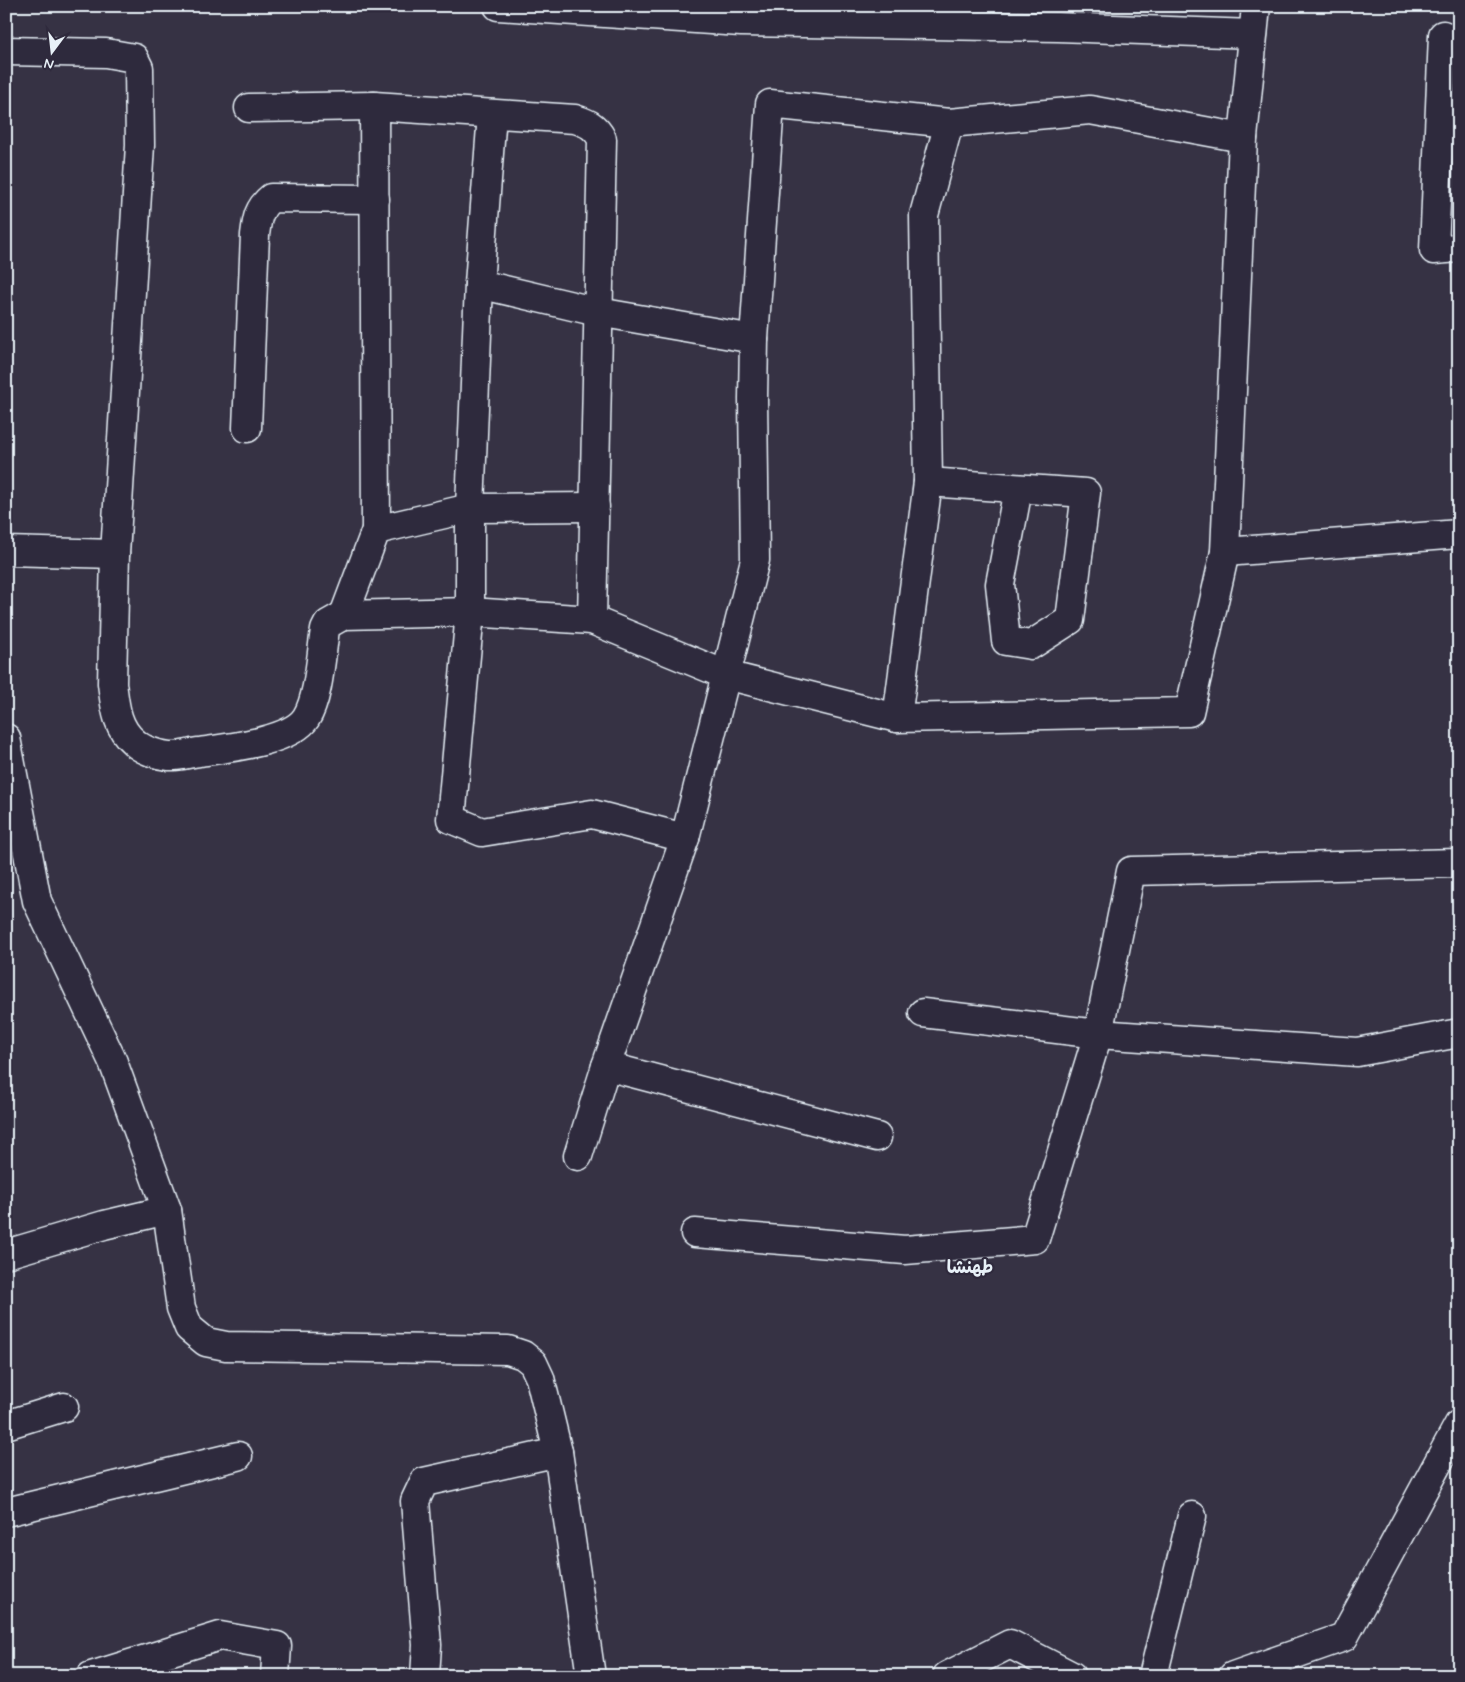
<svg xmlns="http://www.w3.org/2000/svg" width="1465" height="1682" viewBox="0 0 1465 1682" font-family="Mynerve,'Playpen Sans Arabic',sans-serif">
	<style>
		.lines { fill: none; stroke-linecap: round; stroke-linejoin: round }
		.street-casing { stroke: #e8f1f8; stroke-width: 31 }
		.street { stroke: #2f2a3d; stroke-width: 28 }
		.labels { text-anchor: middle; stroke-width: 4.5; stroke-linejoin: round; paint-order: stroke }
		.quarter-label { font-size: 18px; font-weight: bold; fill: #e8f1f8; stroke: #2f2a3d }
	</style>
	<rect width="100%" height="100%" fill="#363244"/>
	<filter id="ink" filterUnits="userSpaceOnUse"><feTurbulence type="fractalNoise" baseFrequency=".02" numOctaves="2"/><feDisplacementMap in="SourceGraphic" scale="10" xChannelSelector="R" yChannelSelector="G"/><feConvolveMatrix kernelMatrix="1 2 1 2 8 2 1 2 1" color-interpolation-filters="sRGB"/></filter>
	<g filter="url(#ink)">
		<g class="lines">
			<defs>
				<g id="street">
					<path d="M498 6 741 22 1058 27 1253 34"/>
					<path d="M1443 35 1434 250 1459 248"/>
					<path d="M6 51 106 53 134 58 139 68 140 145 115 554 112 683C115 705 116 727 134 742 142 750 158 755 169 756 178 757 190 753 199 752 226 748 290 742 306 718 319 698 321 654 325 630L328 624 344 615 470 612 592 620 726 675 897 718 1189 712 1225 552 1243 138 1256 6"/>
					<path d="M249 108 374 106"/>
					<path d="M492 114 479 284 470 508V612L451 819 482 832 592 814 685 838"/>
					<path d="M479 284 598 312 754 339"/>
					<path d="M247 428 255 235C257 219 258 209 271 198L375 199"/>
					<path d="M928 482 1086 493 1070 620 1031 645 1006 641 1000 584 1018 489"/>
					<path d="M376 530 470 508 595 507"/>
					<path d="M6 551 115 554"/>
					<path d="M1225 552 1459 534"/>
					<path d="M344 615 376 530 374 106 575 119C588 123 595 126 602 139L592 620"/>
					<path d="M897 718 928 482 924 215 949 123"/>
					<path d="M6 738 37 901 113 1062 167 1210"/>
					<path d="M923 1013 1098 1034 1357 1052 1459 1033"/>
					<path d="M606 1066 877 1137"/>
					<path d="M578 1156 606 1066 685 838 755 560 753 399 754 339 770 104 949 123 1090 110 1243 138"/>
					<path d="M695 1233 905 1250 1035 1239 1098 1034 1131 871 1459 863"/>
					<path d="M6 1254 104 1225 167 1210 181 1308 189 1328 206 1342 226 1346 508 1350 523 1355 533 1363 540 1378 558 1452 591 1676"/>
					<path d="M6 1425 64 1407"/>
					<path d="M6 1512 238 1456"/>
					<path d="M91 1676 220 1636 277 1646 275 1676"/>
					<path d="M425 1676 427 1645 415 1501 424 1482 558 1452"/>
					<path d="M947 1676 1010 1644 1072 1676"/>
					<path d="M1153 1676 1192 1516"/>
					<path d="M1233 1676 1344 1637 1459 1424"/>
				</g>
			</defs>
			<!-- street casing -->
			<use href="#street" class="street-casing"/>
			<!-- street -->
			<use href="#street" class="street"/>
		</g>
	</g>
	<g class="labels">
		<!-- quarter labels -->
		<g class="quarter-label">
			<text x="970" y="1273">طهنشا</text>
		</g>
	</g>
	<!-- margin -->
	<rect width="1465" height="1682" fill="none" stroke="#2f2a3d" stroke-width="25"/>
	<rect x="12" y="12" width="1440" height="1657" fill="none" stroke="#e8f1f8" stroke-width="2" filter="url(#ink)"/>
	<!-- north arrow -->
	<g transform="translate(52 52) rotate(195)" stroke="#2f2a3d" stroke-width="4" paint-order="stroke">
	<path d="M0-4L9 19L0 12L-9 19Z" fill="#e8f1f8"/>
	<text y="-8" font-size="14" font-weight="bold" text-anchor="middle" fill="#e8f1f8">N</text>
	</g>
</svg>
